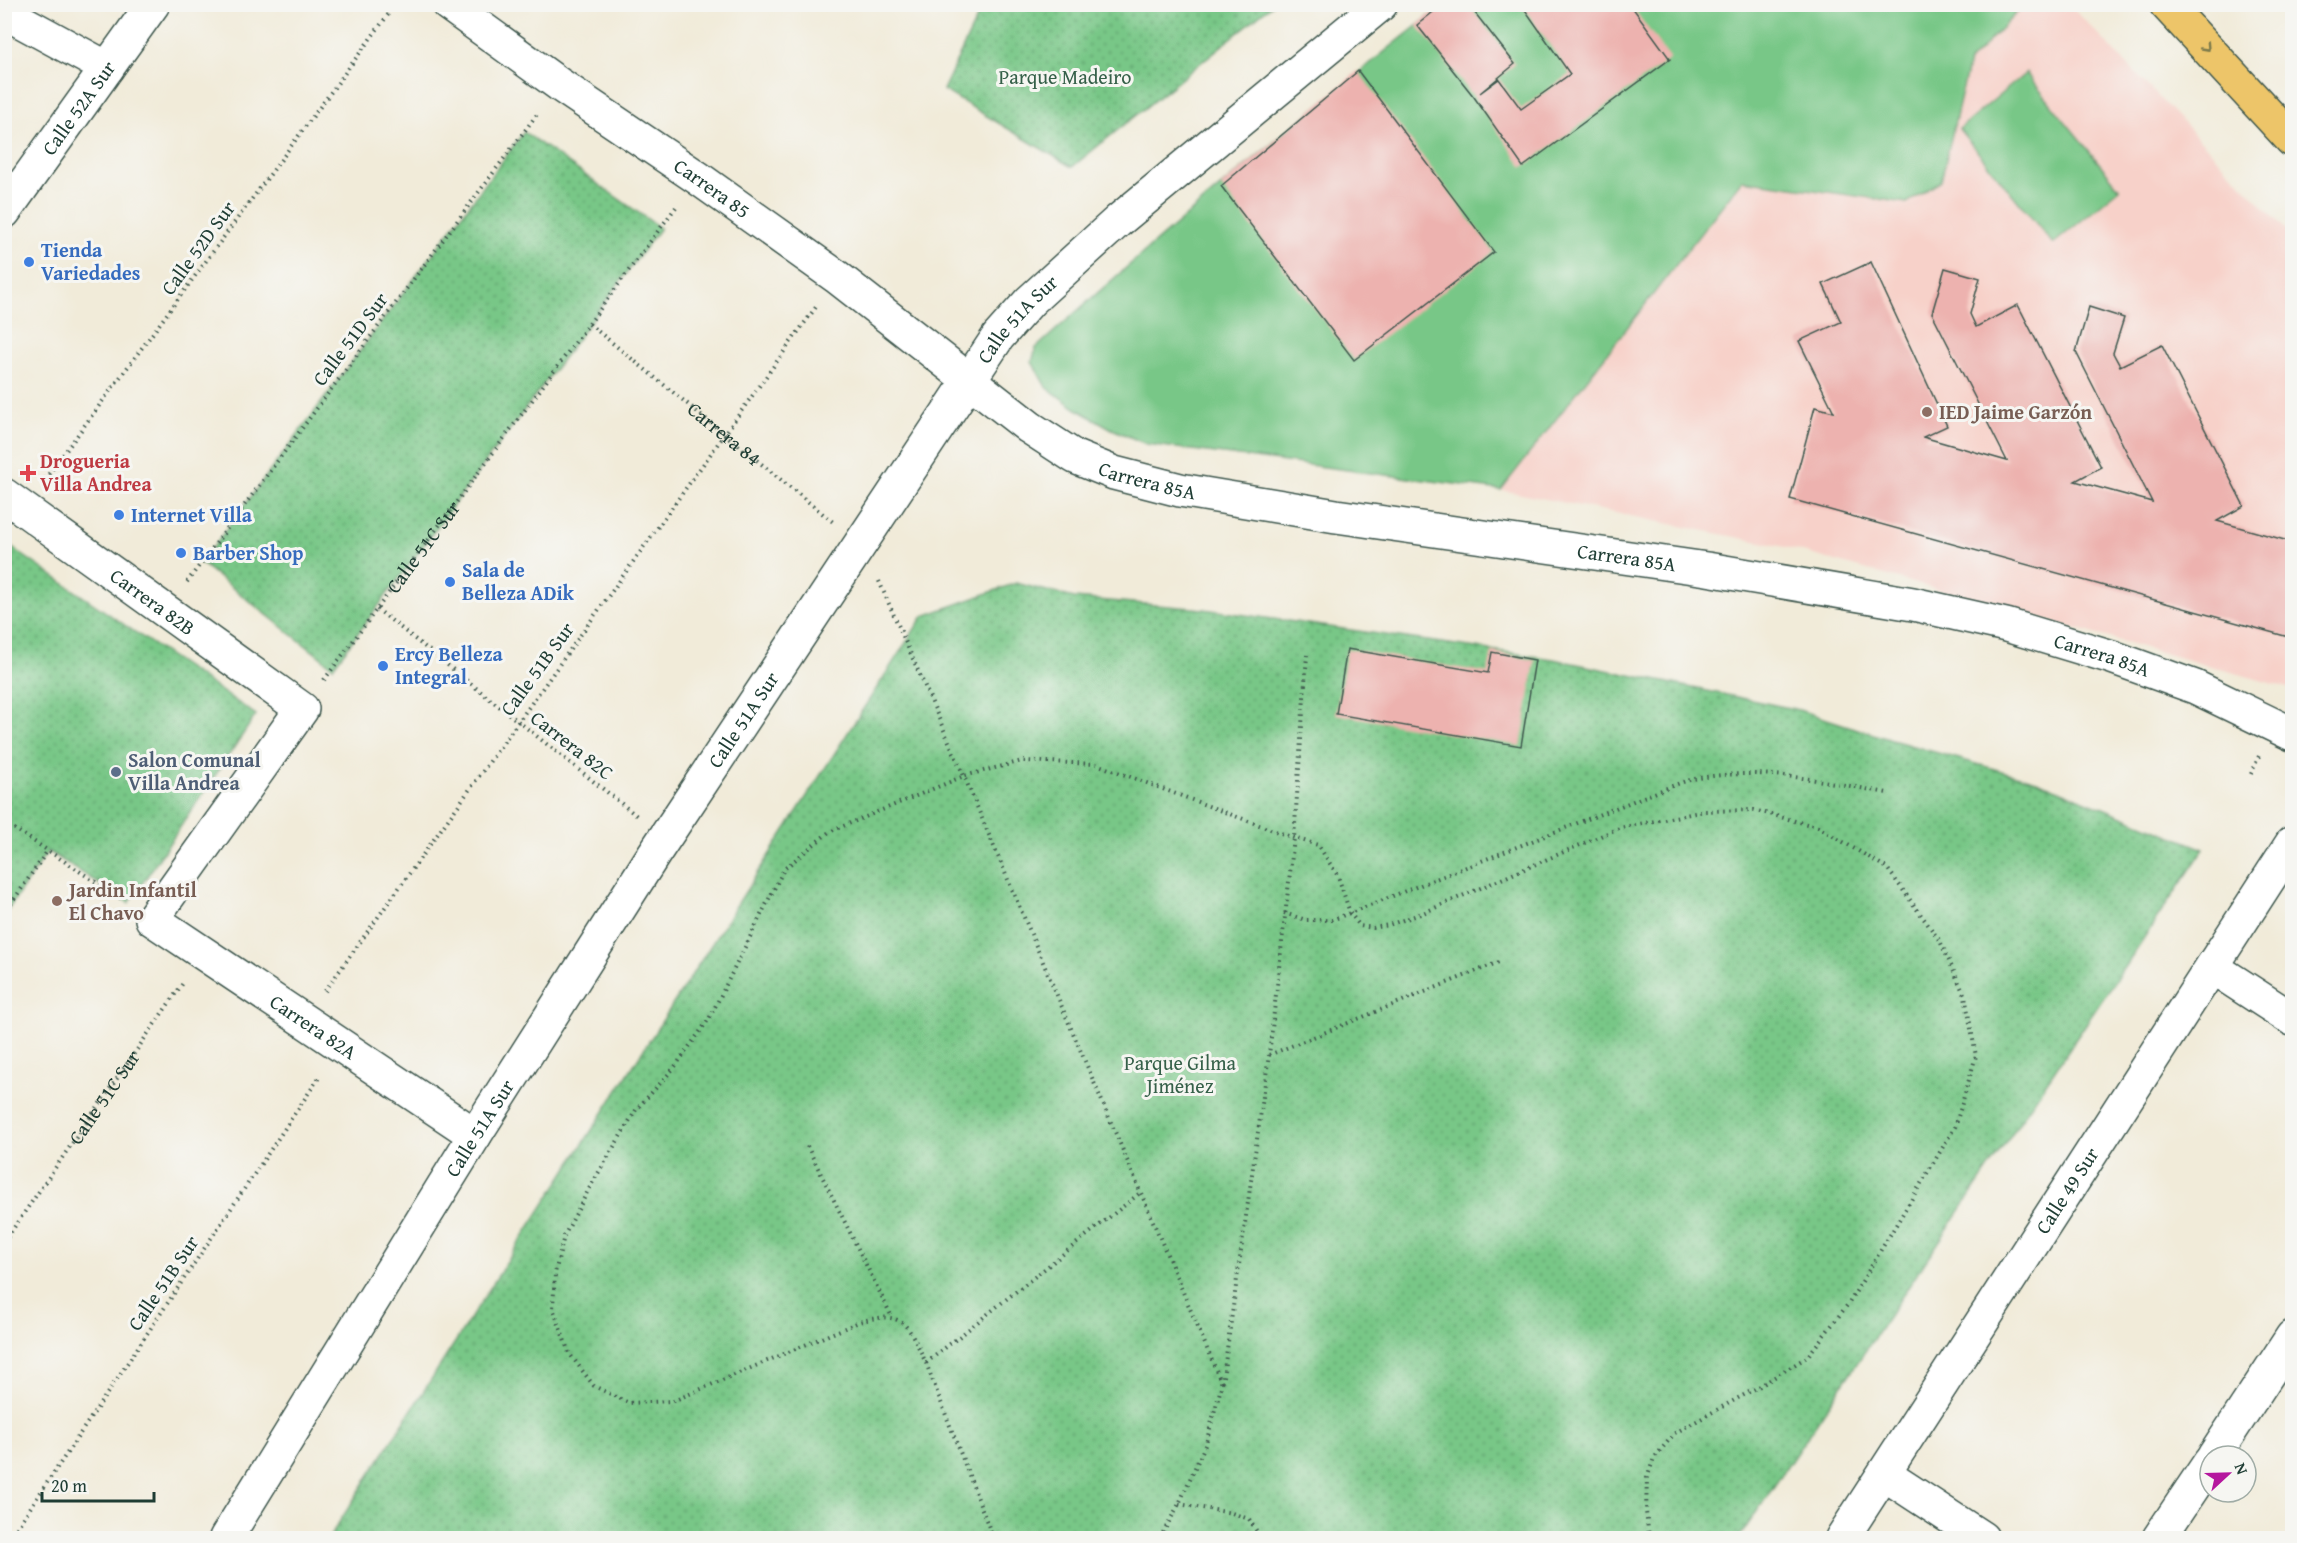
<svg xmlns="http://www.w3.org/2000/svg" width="2297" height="1543" viewBox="0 0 2297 1543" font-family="'Gentium Book Plus',serif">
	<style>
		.built { fill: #f7d1c9 }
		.grass { fill: #78c787; stroke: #4c825e; stroke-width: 1.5 }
		.park { fill: url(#park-dots); stroke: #4c825e; stroke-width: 1.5 }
		.building { fill: #edb2af }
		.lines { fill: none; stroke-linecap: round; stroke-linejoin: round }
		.minor-casing { stroke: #3e574d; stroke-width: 36 }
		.major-casing { stroke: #3e574d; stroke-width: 36 }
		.path { stroke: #3e574d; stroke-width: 4; stroke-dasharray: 1.5 4.5; stroke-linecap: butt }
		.minor { stroke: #fff; stroke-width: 33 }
		.major { stroke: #edc569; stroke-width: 33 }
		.oneway { stroke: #7c7a4c }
		.shop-dot { fill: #3f7fe0; stroke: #f6f6f2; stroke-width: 2 }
		.education-dot { fill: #8d6e63; stroke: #f6f6f2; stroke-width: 2 }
		.health-dot { fill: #e0444e; stroke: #f6f6f2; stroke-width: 2 }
		.service-dot { fill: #5c6f8a; stroke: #f6f6f2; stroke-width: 2 }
		.labels { text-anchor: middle; stroke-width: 6; stroke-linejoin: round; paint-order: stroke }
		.park-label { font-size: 20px; fill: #356049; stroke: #f6f6f2 }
		.street-label { font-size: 20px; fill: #1f3d34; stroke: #f6f6f2 }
		.shop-label { font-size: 20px; font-weight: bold; fill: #366cbe; stroke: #f6f6f2; text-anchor: start }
		.education-label { font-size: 20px; font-weight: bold; fill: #785e54; stroke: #f6f6f2; text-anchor: start }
		.health-label { font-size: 20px; font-weight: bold; fill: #be3a42; stroke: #f6f6f2; text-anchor: start }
		.service-label { font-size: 20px; font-weight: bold; fill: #4e5e75; stroke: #f6f6f2; text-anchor: start }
	</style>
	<defs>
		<pattern id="park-dots" width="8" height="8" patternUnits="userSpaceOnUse" patternTransform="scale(1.5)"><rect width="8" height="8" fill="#78c787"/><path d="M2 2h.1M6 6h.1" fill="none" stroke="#62a36f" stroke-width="1.8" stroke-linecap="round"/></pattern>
	</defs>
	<rect width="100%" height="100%" fill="#f6f6f2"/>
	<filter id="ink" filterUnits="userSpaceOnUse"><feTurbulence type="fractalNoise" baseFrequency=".0167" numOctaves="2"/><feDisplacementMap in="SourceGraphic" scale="12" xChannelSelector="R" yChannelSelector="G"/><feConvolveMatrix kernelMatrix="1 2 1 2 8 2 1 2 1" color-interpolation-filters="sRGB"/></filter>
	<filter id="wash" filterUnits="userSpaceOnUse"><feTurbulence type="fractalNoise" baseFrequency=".008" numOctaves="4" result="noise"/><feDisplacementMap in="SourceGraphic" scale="24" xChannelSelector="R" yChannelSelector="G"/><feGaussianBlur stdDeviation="1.35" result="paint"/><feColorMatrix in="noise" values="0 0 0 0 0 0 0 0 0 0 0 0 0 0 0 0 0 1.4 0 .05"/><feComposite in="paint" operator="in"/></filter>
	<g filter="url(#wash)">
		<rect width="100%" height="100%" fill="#f1ebd9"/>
		<!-- built -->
		<path class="built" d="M2024 5H2070L2292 236V689L1785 547 1501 490 1742 180 1907 203 1941 181 1969 62Z"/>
		<!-- grass -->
		<g class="grass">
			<path d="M1443 5H2024L1969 62 1941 181 1907 203 1742 180 1501 490 1146 444 1112 429 1075 408 1046 387 1032 362 1036 348C1168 228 1304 115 1443 5Z"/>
			<path d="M2026 73 2120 189 2053 244 1959 129Z"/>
		</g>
		<!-- park -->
		<g class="park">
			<path d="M983 5V4L1272 5 1072 167 943 90Z"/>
			<path d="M524 132 660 228 333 667 201 563Z"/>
			<path d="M5 543 256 715 129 903 48 851 5 914Z"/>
			<path d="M1016 583 1074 598 1204 609 1553 659 1799 710 1892 740 2037 781 2204 849 1739 1538H329L923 616Z"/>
		</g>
		<g id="blocks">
			<!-- building -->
			<g class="building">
				<path d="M1443 4H1468L1515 64 1480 93 1499 79 1521 109 1570 74 1521 4H1630L1670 59 1523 167 1474 97 1417 25Z"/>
				<path d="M1358 71 1494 252 1354 360 1221 186Z"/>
				<path d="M1871 262 1947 426 1923 437 2007 461 1932 313 1945 268 1980 278 1970 314 1976 327 2018 305 2101 467 2075 481 2152 502 2076 352 2089 307 2124 318 2113 353 2120 366 2162 345 2244 506 2217 521 2292 542V638L1790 499 1815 407 1834 412 1799 341 1841 322 1823 284Z"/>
				<path d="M1347 649 1488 673 1492 652 1535 660 1521 746 1336 714Z"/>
			</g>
		</g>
	</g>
	<g filter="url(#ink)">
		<use href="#blocks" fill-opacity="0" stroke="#3e574d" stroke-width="1.5"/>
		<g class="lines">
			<defs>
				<g id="minor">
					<path id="s4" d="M448 4 560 85 698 178 837 277 1029 427 1075 457 1114 473 1180 490 1336 516 1707 569 1913 604 2006 625 2112 657 2195 687 2292 734"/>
					<path d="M4 12 107 68"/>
					<path id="s5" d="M4 212 153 4"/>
					<path id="s6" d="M4 495 302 709 152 919 475 1135"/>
					<path d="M2212 967 2292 1019"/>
					<path d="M2214 1456 2292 1337"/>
					<path d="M1884 1474 1982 1538"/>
					<path id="s7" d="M226 1538 475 1135 654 854 998 337 1030 301 1118 221 1381 4"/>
					<path id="s8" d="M1842 1538 2292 843"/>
					<path d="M2159 1538 2210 1462"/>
				</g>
				<path id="major" d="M2166 4 2292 140"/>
			</defs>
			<!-- minor casing -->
			<use href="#minor" class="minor-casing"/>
			<!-- major casing -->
			<use href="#major" class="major-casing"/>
			<!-- path -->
			<g class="path">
				<path id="s1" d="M589 324 833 522"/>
				<path d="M45 479 396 4"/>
				<path d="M879 581 964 776 1222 1384"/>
				<path d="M187 582 538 113"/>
				<path d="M377 609 637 816"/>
				<path id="s2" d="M324 680 676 207"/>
				<path d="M2251 774 2259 756"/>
				<path d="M4 822 122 899"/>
				<path d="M1284 913 1306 920H1332L1646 796C1663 790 1681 781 1699 778 1764 767 1823 781 1887 793"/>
				<path d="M4 914 48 850"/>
				<path d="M325 991 816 307"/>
				<path d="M1269 1055 1499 962"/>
				<path d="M807 1146 892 1317"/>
				<path id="s3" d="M4 1242 183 983"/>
				<path d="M926 1363 1140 1193"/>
				<path d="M1179 1504 1232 1513 1249 1519 1261 1538"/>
				<path d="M10 1538 320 1076"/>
				<path d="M993 1538 926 1363C908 1325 904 1309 859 1322L673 1401 629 1403 594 1386 569 1353 553 1308 555 1273 564 1236 590 1187 636 1110 674 1068 709 1019 784 869 829 832 964 776 1022 761 1096 764 1294 838 1318 845 1338 876 1350 913 1360 926 1373 928 1389 925 1423 913 1619 828 1705 811 1754 810 1818 827 1887 868 1940 941 1965 996 1976 1056 1955 1127 1849 1303 1807 1357 1760 1386 1675 1433 1654 1458 1647 1478 1646 1511 1649 1538"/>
				<path d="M1160 1538 1179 1504 1206 1443 1222 1384 1269 1055 1294 838 1307 655"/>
			</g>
			<!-- minor -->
			<use href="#minor" class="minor"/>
			<!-- major -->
			<use href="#major" class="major"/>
		</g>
		<!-- one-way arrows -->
		<defs><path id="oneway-chevron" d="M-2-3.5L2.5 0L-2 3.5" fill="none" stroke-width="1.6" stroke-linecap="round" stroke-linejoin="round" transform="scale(1.5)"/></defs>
		<use class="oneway" href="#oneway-chevron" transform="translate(2206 47) rotate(47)"/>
	</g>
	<!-- markers -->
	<g class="shop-dot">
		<circle cx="29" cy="262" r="6"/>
		<circle cx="119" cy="515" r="6"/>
		<circle cx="181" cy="553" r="6"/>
		<circle cx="450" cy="582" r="6"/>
		<circle cx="383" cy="666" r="6"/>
	</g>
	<g class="education-dot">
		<circle cx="1927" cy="412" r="6"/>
		<circle cx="57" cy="901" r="6"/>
	</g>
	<path class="health-dot" d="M25 464h6v6h6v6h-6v6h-6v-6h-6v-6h6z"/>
	<circle class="service-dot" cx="116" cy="772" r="6"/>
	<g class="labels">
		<!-- park labels -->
		<g class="park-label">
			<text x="1065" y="84">Parque Madeiro</text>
			<text x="1180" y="1070">Parque Gilma<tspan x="1180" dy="23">Jiménez</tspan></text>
		</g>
		<!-- street labels -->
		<g class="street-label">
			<text dy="7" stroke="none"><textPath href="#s5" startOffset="128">Calle 52A Sur</textPath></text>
			<text dy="7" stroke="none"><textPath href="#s4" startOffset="322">Carrera 85</textPath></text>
			<text transform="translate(198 248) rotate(-54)" y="7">Calle 52D Sur</text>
			<text dy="7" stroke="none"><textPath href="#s7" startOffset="1454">Calle 51A Sur</textPath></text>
			<text transform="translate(350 339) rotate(-53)" y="7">Calle 51D Sur</text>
			<text dy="7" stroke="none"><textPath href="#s1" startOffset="174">Carrera 84</textPath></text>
			<text dy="7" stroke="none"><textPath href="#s4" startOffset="850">Carrera 85A</textPath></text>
			<text dy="7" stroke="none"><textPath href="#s2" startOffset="166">Calle 51C Sur</textPath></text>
			<text dy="7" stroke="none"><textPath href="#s4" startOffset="1336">Carrera 85A</textPath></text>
			<text dy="7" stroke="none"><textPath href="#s6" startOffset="183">Carrera 82B</textPath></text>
			<text dy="7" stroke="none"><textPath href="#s4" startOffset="1822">Carrera 85A</textPath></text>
			<text transform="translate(537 669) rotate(-54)" y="7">Calle 51B Sur</text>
			<text dy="7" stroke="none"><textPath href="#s7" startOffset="968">Calle 51A Sur</textPath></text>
			<text transform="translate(572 745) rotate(38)" y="7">Carrera 82C</text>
			<text dy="7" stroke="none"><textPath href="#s6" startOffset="819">Carrera 82A</textPath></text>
			<text dy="7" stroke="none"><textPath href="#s3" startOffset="176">Calle 51C Sur</textPath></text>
			<text dy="7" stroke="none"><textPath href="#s7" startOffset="482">Calle 51A Sur</textPath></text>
			<text dy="7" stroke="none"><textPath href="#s8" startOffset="414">Calle 49 Sur</textPath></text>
			<text transform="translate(163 1283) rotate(-56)" y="7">Calle 51B Sur</text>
		</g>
		<!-- shop labels -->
		<g class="shop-label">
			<text x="41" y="257">Tienda<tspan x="41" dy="23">Variedades</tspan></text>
			<text x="131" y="522">Internet Villa</text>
			<text x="193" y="560">Barber Shop</text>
			<text x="462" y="577">Sala de<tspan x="462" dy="23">Belleza ADik</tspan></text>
			<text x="395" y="661">Ercy Belleza<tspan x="395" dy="23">Integral</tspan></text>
		</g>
		<!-- education labels -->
		<g class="education-label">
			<text x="1939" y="419">IED Jaime Garzón</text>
			<text x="69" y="897">Jardin Infantil<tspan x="69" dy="23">El Chavo</tspan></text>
		</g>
		<!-- health labels -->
		<g class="health-label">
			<text x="40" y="468">Drogueria<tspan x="40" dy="23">Villa Andrea</tspan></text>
		</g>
		<!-- service labels -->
		<g class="service-label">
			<text x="128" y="767">Salon Comunal<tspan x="128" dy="23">Villa Andrea</tspan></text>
		</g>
	</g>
	<!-- margin -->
	<rect width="2297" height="1543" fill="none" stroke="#f6f6f2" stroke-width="24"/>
	<!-- north arrow -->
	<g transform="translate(2228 1474) rotate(68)"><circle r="28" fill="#f6f6f2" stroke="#a0aca6" stroke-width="1.5"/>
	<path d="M0-4.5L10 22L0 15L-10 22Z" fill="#b5179e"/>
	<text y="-9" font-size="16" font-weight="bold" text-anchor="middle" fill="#1f3d34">N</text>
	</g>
	<!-- scale -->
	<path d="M42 1492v9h112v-9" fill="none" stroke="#1f3d34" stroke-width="3"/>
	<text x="51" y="1492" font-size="18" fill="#1f3d34" stroke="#f6f6f2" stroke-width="4.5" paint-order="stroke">20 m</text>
</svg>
